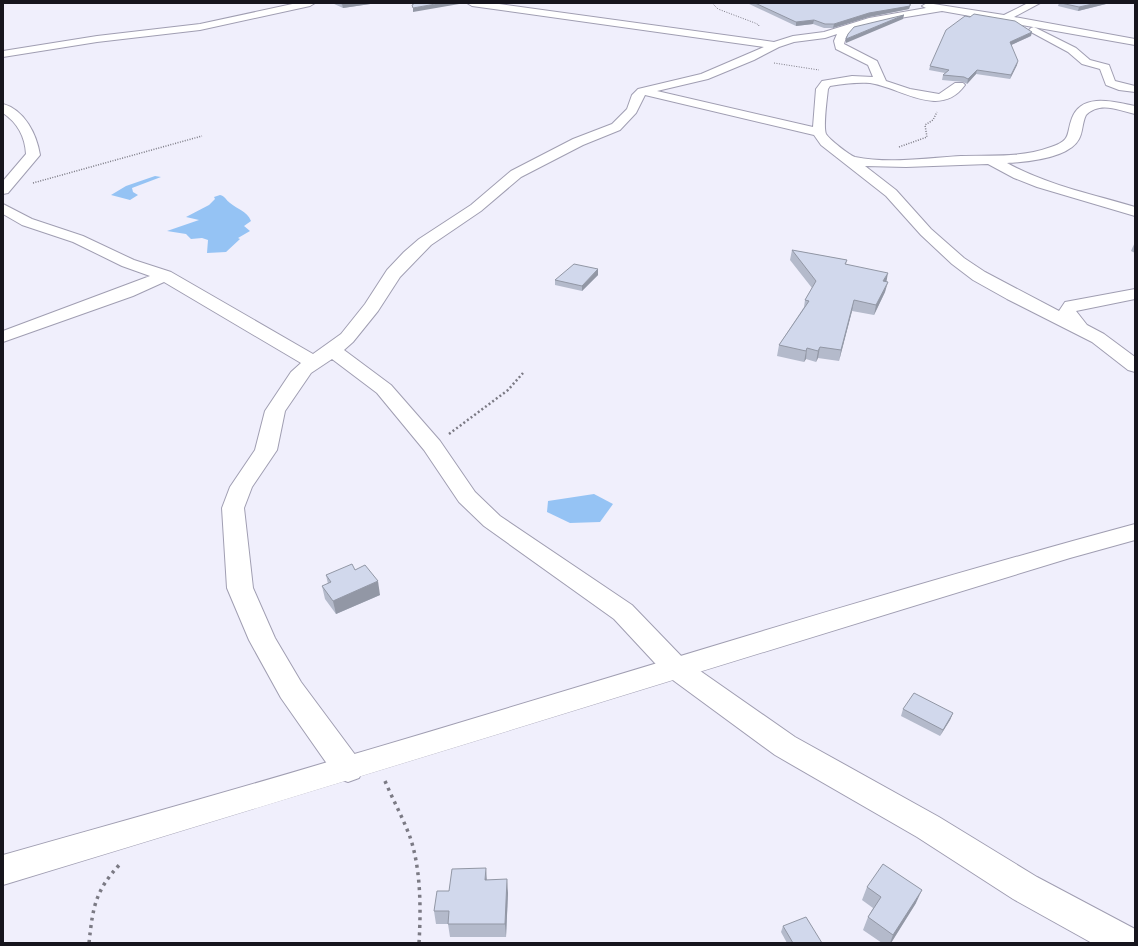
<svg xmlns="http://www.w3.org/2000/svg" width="1138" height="946" viewBox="0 0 1138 946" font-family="'Source Sans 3',sans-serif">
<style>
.water{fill:#95c3f4}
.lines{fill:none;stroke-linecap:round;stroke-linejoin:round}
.street-casing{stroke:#a09eb2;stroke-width:2}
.secondary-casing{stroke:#a09eb2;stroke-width:2}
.path-far3{stroke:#7b7a84;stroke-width:1;stroke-dasharray:1 1.5;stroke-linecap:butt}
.path-far2{stroke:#7b7a84;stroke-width:1.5;stroke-dasharray:1 1.5;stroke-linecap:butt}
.path-far1{stroke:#7b7a84;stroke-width:2.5;stroke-dasharray:2 2.5;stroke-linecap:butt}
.path{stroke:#7b7a84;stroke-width:3.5;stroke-dasharray:3 4.5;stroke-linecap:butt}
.street{fill:#fff;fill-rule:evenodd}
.secondary{fill:#fff;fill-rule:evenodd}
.wall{fill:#b4bacb}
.shaded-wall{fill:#9297a5}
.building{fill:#d1d8ec;stroke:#9297a5}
</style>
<rect width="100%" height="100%" fill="#f0effc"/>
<g class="water">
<polygon points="155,176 161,177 132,188 133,192 138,195 130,200 111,195 126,186"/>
<path d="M220 195C225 196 226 200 230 203 237 209 247 211 251 221L244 226 250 231 238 238 240 239 226 252 207 253 208 240 202 238 191 239 186 234 167 231 199 220 186 217 209 205 215 199 214 197Z"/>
<polygon points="594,494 613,504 600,522 570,523 547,512 548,501"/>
</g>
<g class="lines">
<defs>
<g id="street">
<polygon points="297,3 315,3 310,6 200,30 97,42 3,57 3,51 97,36 200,24"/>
<path d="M467 3H492L774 42 793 36 824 32 869 18 926 8 922 6 927 3 1004 15 1028 3H1040L1014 17 1135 39V45L942 11 888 20 853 29 846 37 844 44 877 61 886 81 910 89 939 94 955 83H963L965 85C940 120 900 87 870 83 856 82 843 84 830 86L828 89C827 98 823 127 826 134 829 139 849 155 855 157 889 164 926 158 961 156 991 155 1022 158 1051 147 1072 140 1066 134 1072 118 1082 92 1115 102 1135 106V114C1118 110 1100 101 1086 115 1082 123 1083 132 1079 139 1069 158 1027 162 1007 163 1047 185 1092 194 1135 207V216L1037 187 1014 178 988 164 906 167 865 166 896 190 931 229 964 258 985 272 1059 311 1065 302 1135 289V299L1076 311 1087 325 1104 334 1135 357V372L1128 370 1092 342 1007 299 973 280 952 264 921 235 886 196 821 145 814 135 645 95 636 113 620 130 583 145 521 177 481 211 431 245 400 277 378 311 353 342 344 350 391 385 440 441 475 492 500 516 632 605 686 661 795 737 939 817 1037 877 1135 929V943H1092L1013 899 917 837 775 755 666 675 614 619 484 526 459 502 424 450 377 393 332 359 311 373 285 411 277 450 252 487 244 508 253 588 275 638 301 682 359 760 363 769 359 778 348 782 337 778 281 698 249 640 227 588 222 508 230 487 255 450 265 411 291 372 301 363 164 282 133 296 3 342V331L150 276 122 266 73 242 22 225 3 214V204L32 219 83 236 134 260 171 272 313 354 341 334 365 304 387 270 404 252 419 239 471 205 511 171 573 139 612 124 627 109 632 95 638 89 701 74 764 47 472 6ZM837 34 834 41 836 49 868 65 873 77 852 76 822 81 816 89 813 127 657 91 708 79 754 60 779 47 794 42 825 38Z"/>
<polygon points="1034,27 1076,48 1090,60 1109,65 1115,81 1135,86 1135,92 1119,90 1106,85 1100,69 1082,64 1068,52 1031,32 1029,30 1031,28"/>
<path d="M3 104C25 110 37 135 40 155L8 193 3 194V181L26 154C25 137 18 123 3 113Z"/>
</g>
<path id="secondary" d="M1135 524V540L1070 558C714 667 359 778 3 885V855C119 822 235 790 351 755 612 678 872 595 1135 524Z"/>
</defs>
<use href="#street" class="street-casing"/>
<use href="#secondary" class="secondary-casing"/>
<g class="path-far3">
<polyline points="712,3 718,9 755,23 759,25 758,27"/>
<polyline points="774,63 819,70"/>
</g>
<g class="path-far2">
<polyline points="899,147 927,137 925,125 933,120 937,112"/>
<polyline points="33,183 202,136"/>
</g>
<polyline class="path-far1" points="449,434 508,390 523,373"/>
<g class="path">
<path d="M385 781C393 800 403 818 410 837 421 869 421 910 419 943"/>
<path d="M89 943C93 906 95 891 121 863"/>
</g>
<use href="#street" class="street"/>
<use href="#secondary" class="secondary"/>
</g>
<g class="wall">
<polygon points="332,3 377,3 343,8"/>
<polygon points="747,3 911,3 909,9 869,17 833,28 824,28 813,24 796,26"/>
<polygon points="1059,3 1110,3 1078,11 1058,6"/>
<polygon points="1031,36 1011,45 1017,65 1010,79 976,74 967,84 963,82 942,80 943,75 945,73 929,70 930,66"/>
<polygon points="1135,242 1135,253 1131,251"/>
<polygon points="792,250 847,260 846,264 886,281 885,292 874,315 852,311 839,361 818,358 816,362 806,359 804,362 777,356 779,345 804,307 805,300 812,288 790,260"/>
<polygon points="598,269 598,275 582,291 555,285 555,280"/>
<polygon points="355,570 380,595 336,614 325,599 322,586 328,584 326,575"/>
<polygon points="903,709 953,713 950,720 940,736 901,716"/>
<polygon points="487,880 508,893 506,937 450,937 448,924 436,924 434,911 449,891"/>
<polygon points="867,887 916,903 891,943 882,943 863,930 868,917 873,908 862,900"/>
<polygon points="783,926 822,943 787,943 781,932"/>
</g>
<g class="shaded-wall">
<polygon points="350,3 377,3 343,8 342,4"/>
<polygon points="441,3 465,3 413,12 413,8"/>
<polygon points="911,3 909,9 869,17 833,28 834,24 869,13"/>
<polygon points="1097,3 1110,3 1078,11 1079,7"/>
<polygon points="904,15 903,19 846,43 846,39"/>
<polygon points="814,20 813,24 796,26 796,22"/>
<polygon points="1032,32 1031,36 1009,46 1010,42"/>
<polygon points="1018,61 1017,65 1010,79 1011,75"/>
<polygon points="977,70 976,74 967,84 968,79"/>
<polygon points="598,269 598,275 582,291 582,286"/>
<polygon points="888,273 886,284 883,281"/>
<polygon points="888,282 885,292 874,315 876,305"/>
<polygon points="854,300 852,311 839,361 841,350"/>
<polygon points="820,347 818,358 816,362 818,351"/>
<polygon points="807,348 806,359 804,362 806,351"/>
<polygon points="378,581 380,595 336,614 333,601"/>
<polygon points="953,713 950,720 940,736 943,730"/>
<polygon points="486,868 487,882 485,880"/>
<polygon points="507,879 508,893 506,937 505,924"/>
<polygon points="922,890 916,903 891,943 890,943 893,935"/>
</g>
<g class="building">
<polygon points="340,3 350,3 342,4"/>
<polygon points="415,3 441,3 413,8 412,5"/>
<polygon points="755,3 910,3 910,6 869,13 834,24 825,24 814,20 796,22"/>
<polygon points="1061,3 1097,3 1079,7"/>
<polygon points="974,14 1015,21 1032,32 1010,42 1018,61 1011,75 977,70 968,79 964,77 943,75 949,70 930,66 946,30 965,16 970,17"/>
<polygon points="904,15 846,39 848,34 854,27"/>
<polygon points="792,250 847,260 845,264 888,273 883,281 888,282 876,305 854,300 841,350 820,347 818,351 807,348 806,351 779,345 809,301 805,300 816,281"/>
<polygon points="574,264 598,269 582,286 555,280"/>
<polygon points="352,564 355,570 365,565 378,581 333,601 322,586 331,582 326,575"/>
<polygon points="914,693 953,713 943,730 903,709"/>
<polygon points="883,864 922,890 893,935 868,917 881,897 867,887"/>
<polygon points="486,868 485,880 507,879 505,924 448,924 449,911 434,911 437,891 449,891 452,869"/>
<polygon points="806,917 822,943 793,943 783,926"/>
</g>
<rect width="1138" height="946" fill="none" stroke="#16151d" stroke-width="8"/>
</svg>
